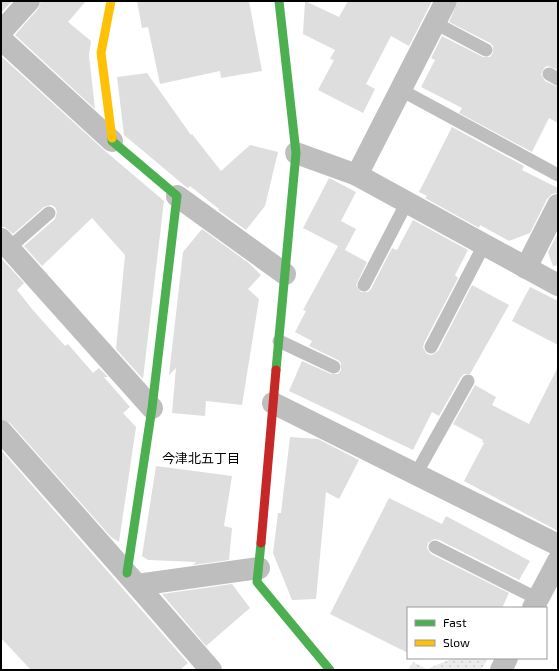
<svg xmlns="http://www.w3.org/2000/svg" width="559" height="671" viewBox="0 0 559 671" font-family="'Exo 2','Noto Sans JP',sans-serif">
<style>
.park{fill:url(#park-dots)}
.building{fill:#dedede}
.lines{fill:none;stroke-linecap:round;stroke-linejoin:round}
.lane{stroke:#bebebe;stroke-width:13}
.street{stroke:#bebebe;stroke-width:22}
.fast{stroke:#4caf50;stroke-width:9}
.slow{stroke:#ffc107;stroke-width:9}
.jam{stroke:#c62828;stroke-width:9}
.labels{text-anchor:middle;stroke-width:3.5;stroke-linejoin:round;paint-order:stroke}
.neighbourhood-label{font-size:13px;fill:#000;stroke:#fff}
</style>
<defs>
<pattern id="park-dots" width="8" height="8" patternUnits="userSpaceOnUse"><rect width="8" height="8" fill="#ebebeb"/><path d="M2 2h.1M6 6h.1" fill="none" stroke="#c8c8c8" stroke-width="1.8" stroke-linecap="round"/></pattern>
</defs>
<rect width="100%" height="100%" fill="#fff"/>
<polygon class="park" points="454,658 488,658 481,670 408,670 413,662 427,669"/>
<g class="building">
<polygon points="1,1 12,1 1,13"/>
<polygon points="41,1 86,1 68,22 91,41 89,55 95,109 15,35 38,9"/>
<polygon points="137,1 249,1 262,71 221,78 220,71 160,84 148,27 142,28"/>
<polygon points="305,1 339,17 348,1 432,1 409,46 391,36 366,84 375,89 363,113 318,90 334,60 330,59 335,50 303,34"/>
<polygon points="458,1 558,1 558,70 548,66 545,67 541,74 545,81 558,87 558,123 549,118 532,152 459,113 462,108 421,87 435,60 431,58 442,36 483,57 490,57 493,53 493,46 490,43 449,22"/>
<polygon points="1,56 104,150 164,201 143,379 116,349 125,255 92,218 42,266 24,246 55,219 57,212 55,207 51,205 44,207 13,234 5,227 1,227"/>
<polygon points="147,73 191,135 192,134 221,171 250,145 278,152 265,206 246,230 218,210 219,209 190,186 188,188 185,186 124,135 117,77"/>
<polygon points="452,127 524,166 522,170 558,188 558,193 552,194 547,199 530,233 509,241 480,225 479,228 425,198 427,196 419,192"/>
<polygon points="329,178 356,192 341,221 356,229 345,250 367,262 356,285 361,292 368,292 371,289 392,248 397,250 413,220 468,250 455,275 458,278 424,343 423,348 427,354 432,355 438,351 472,285 509,305 470,374 464,374 461,377 439,416 432,412 413,450 289,391 302,361 331,374 338,374 341,370 341,363 338,360 309,346 312,341 295,332 306,311 303,310 338,246 303,228"/>
<polygon points="202,229 250,264 261,275 248,289 259,299 242,405 206,401 205,416 172,413 176,368 169,375 183,252"/>
<polygon points="558,233 558,265 553,266 548,252"/>
<polygon points="1,258 24,283 17,290 32,309 65,346 68,344 93,373 99,368 108,377 104,377 130,407 123,413 136,427 119,542 111,537 10,423 1,419"/>
<polygon points="530,287 558,301 558,345 512,321"/>
<polygon points="558,367 558,531 464,481 484,443 482,442 483,440 453,424 475,385 496,397 492,405 529,424"/>
<polygon points="290,437 318,439 359,460 339,499 326,492 316,599 292,600 273,553 278,513 281,513"/>
<polygon points="1,450 188,663 180,670 31,670 1,638"/>
<polygon points="156,466 232,476 224,526 232,528 229,560 193,565 196,562 148,560 142,556"/>
<polygon points="389,498 442,524 446,516 530,561 519,580 439,540 434,539 428,543 427,548 431,554 509,593 502,608 408,608 408,653 330,614"/>
<polygon points="232,584 250,608 206,646 162,594"/>
</g>
<g class="lines">
<g class="lane">
<polyline points="435,23 486,50"/>
<polyline points="549,74 558,79"/>
<polyline points="401,90 558,175"/>
<polyline points="9,248 49,213"/>
<polyline points="364,285 407,202"/>
<polyline points="279,341 334,367"/>
<polyline points="431,347 484,245"/>
<polyline points="416,474 468,381"/>
<polyline points="435,547 538,599"/>
</g>
<g class="street">
<polyline points="446,1 357,175 558,285"/>
<polyline points="1,32 29,1"/>
<polyline points="1,39 112,141"/>
<polyline points="296,153 357,175"/>
<polyline points="177,196 285,274"/>
<polyline points="1,239 152,408"/>
<polyline points="526,268 558,205"/>
<polyline points="273,403 558,545"/>
<polyline points="1,431 137,585 259,568"/>
<polyline points="137,585 211,670"/>
<polyline points="533,608 558,561"/>
<polyline points="501,670 507,658"/>
</g>
<g class="fast">
<polyline points="112,138 112,141 177,196 152,408 127,573"/>
<polyline points="276,370 296,153 279,1"/>
<polyline points="261,543 257,582 330,670"/>
</g>
<polyline class="slow" points="111,1 101,53 112,138"/>
<polyline class="jam" points="261,543 276,370"/>
</g>
<g class="labels">
<g class="neighbourhood-label">
<text x="201" y="463">今津北五丁目</text>
</g>
</g>
<rect width="559" height="671" fill="none" stroke="#000000" stroke-width="4"/>
<rect x="407" y="607" width="140" height="52" fill="#ffffff" stroke="#999999"/>
<rect x="415" y="620" width="20" height="6" fill="#4caf50" stroke="#999999"/>
<text x="443" y="627" font-size="12" fill="#000000">Fast</text>
<rect x="415" y="640" width="20" height="6" fill="#ffc107" stroke="#999999"/>
<text x="443" y="647" font-size="12" fill="#000000">Slow</text>
</svg>
